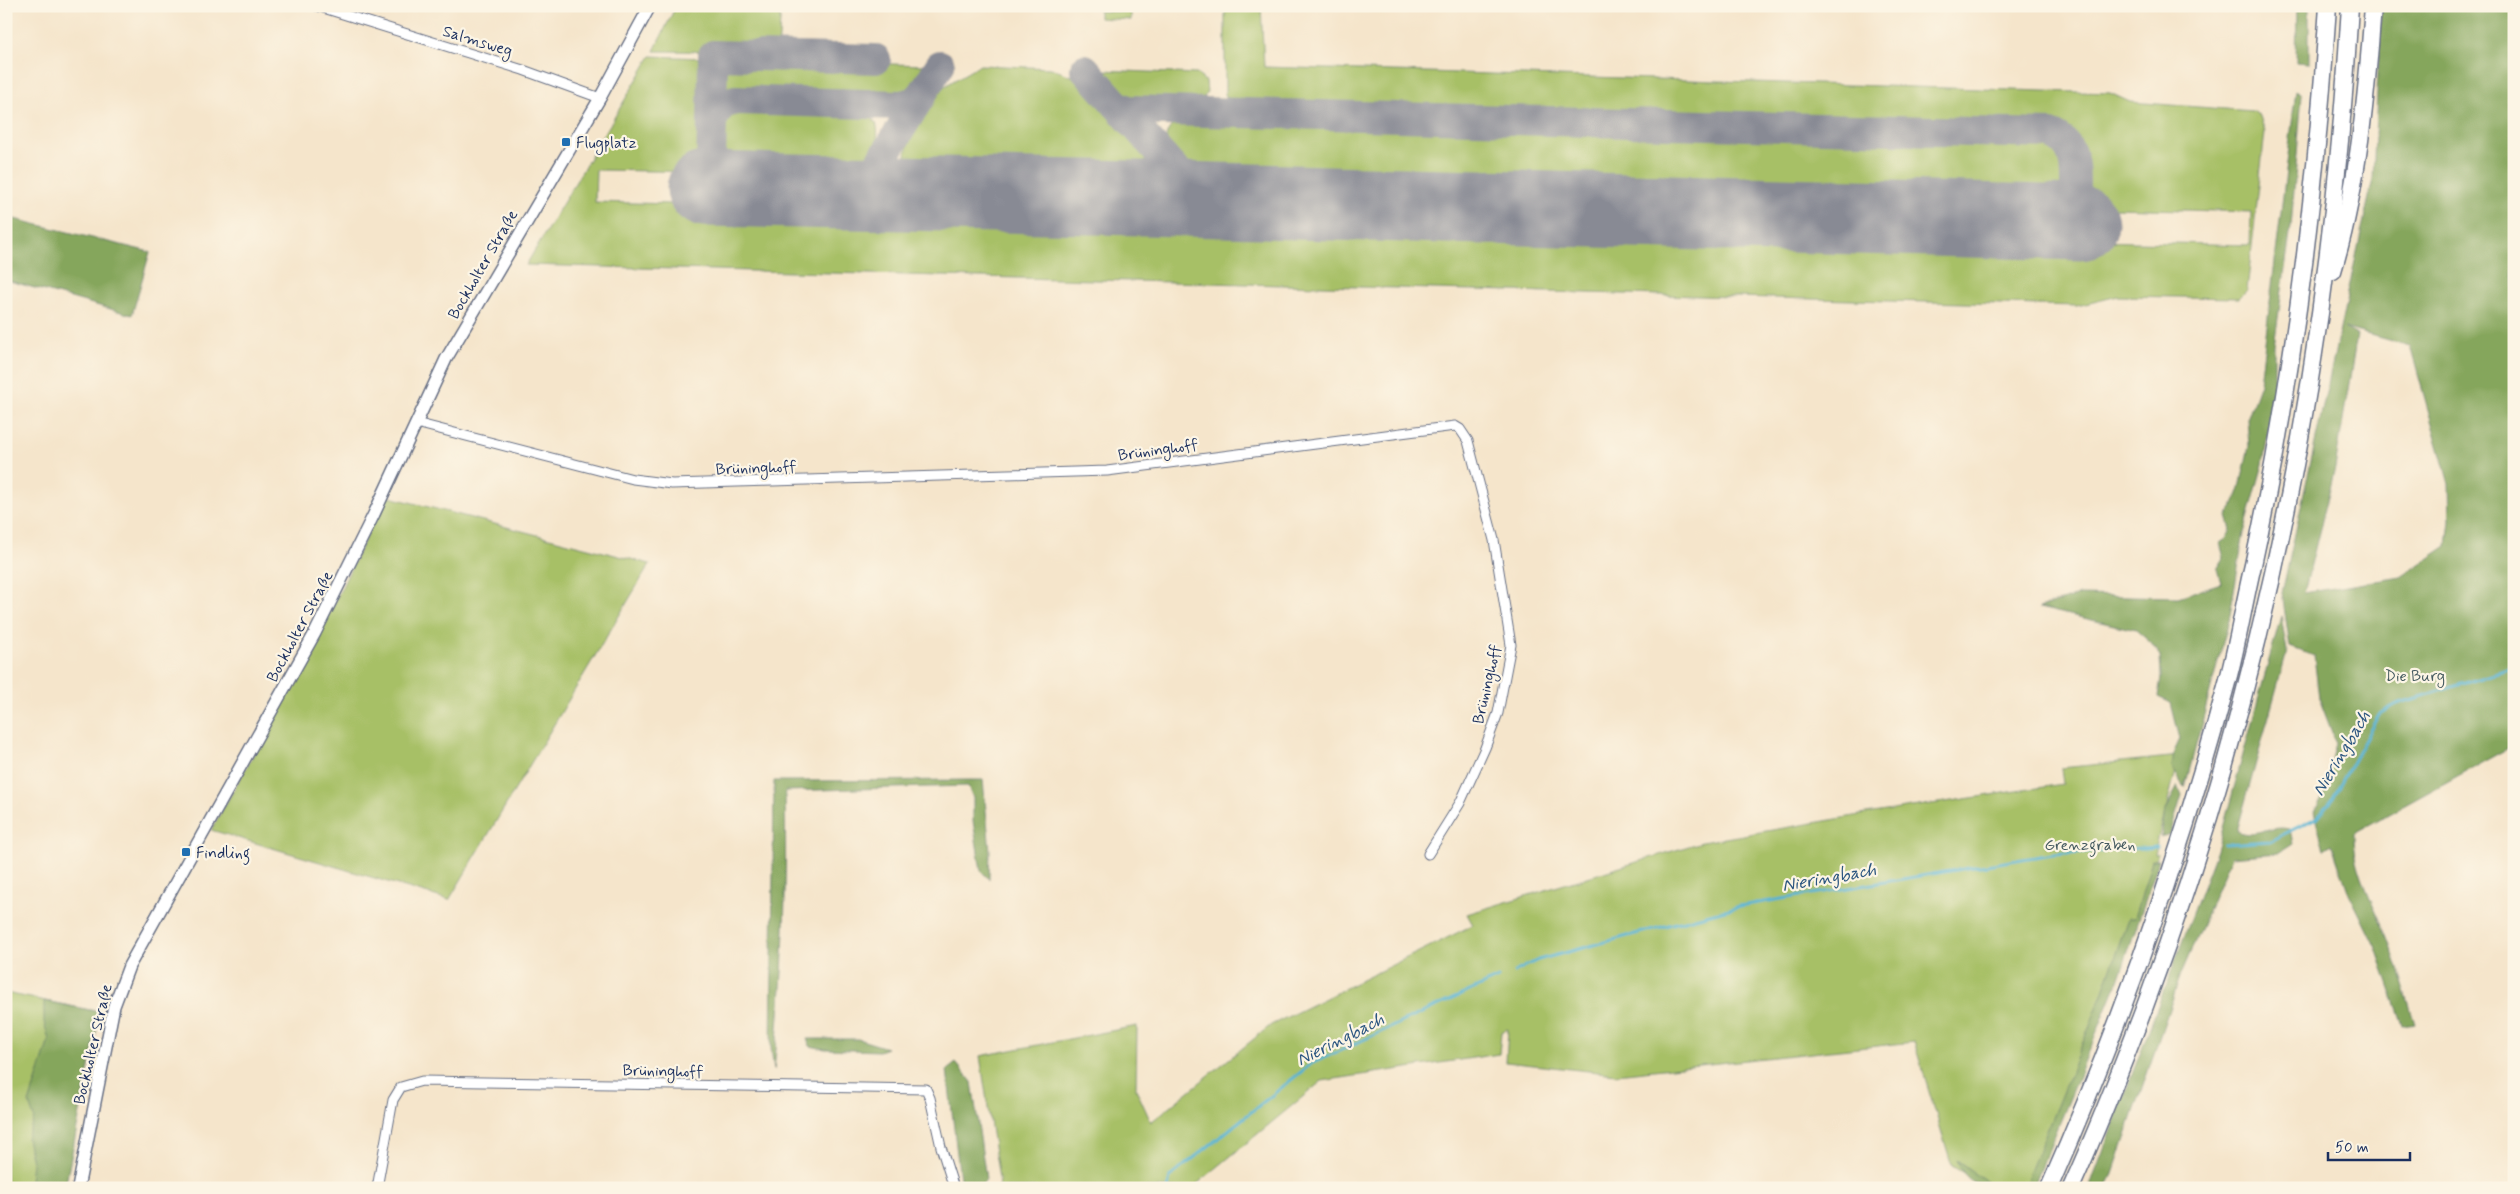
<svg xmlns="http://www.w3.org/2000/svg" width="2520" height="1194" viewBox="0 0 2520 1194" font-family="Mynerve,sans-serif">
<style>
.green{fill:#a7c066;stroke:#617862}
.forest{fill:#85a65b;stroke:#506a5c;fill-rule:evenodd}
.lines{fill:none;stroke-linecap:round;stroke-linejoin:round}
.stream{stroke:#55b2d3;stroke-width:3}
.taxiway{stroke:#888a94;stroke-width:30}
.runway{stroke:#888a94;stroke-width:75}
.minor-casing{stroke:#676f84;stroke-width:11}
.tertiary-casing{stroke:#676f84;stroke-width:14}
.motorway-casing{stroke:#676f84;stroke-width:19}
.minor{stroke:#fff;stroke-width:9}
.tertiary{stroke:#fff;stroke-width:11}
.motorway{stroke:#fff;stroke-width:16}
.poi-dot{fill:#1f6fb2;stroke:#fcf5e5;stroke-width:2}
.labels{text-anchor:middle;stroke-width:4.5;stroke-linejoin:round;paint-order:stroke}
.street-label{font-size:16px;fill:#1b2f5e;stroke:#fcf5e5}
.poi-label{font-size:16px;fill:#1b2f5e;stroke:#fcf5e5;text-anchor:start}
.park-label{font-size:16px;fill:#455a60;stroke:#fcf5e5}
.water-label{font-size:18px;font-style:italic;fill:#2c5681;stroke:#fcf5e5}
</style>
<rect width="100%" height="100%" fill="#fcf5e5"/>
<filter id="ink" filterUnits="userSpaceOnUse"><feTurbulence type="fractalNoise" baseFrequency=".02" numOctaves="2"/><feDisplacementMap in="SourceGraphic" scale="10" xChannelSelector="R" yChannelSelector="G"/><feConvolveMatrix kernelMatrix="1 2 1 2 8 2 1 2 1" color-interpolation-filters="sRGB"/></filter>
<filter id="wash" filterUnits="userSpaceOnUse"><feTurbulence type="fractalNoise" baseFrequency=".0096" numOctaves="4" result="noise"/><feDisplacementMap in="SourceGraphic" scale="20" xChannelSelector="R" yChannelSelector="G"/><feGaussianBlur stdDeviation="1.12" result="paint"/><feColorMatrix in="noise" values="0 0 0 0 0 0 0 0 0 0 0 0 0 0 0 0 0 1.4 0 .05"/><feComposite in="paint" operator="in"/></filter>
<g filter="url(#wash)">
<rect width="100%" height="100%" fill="#f5e5cb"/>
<g class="green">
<polygon points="676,6 781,6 778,52 654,51"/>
<path d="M1225 6H1261L1264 67 2110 93 2130 102 2253 111 2260 116 2265 132 2247 290 2239 298 2118 296 2077 306 526 265 651 56 702 58 706 61 703 172 596 170 595 202 2250 245 2251 212 2081 207C2082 173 2088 137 2047 126L1239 106 1229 101 1225 94Z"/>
<polygon points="1099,11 1131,12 1131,20 1099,18"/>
<path d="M723 59H726L925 65C917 78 910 97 893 99L724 94 718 88 719 65Z"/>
<path d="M980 65 1051 68 1084 81 1094 88 1144 146 1146 165 1141 177 1132 183 926 177C892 163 909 142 923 119 929 108 935 96 944 87 955 79 969 72 980 65Z"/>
<polygon points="1101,70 1197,74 1206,82 1207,92 1201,102 1195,104 1125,103 1097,73"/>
<path d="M743 106 854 110 866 113 876 123C882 140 870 170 851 175L741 173 732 171 718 157C717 133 716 111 743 106Z"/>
<path d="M1186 118 2038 138C2080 144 2081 199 2038 205L1203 185C1193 183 1188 175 1182 168 1166 150 1155 129 1186 118Z"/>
<polygon points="386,496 650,564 449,900 211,830 304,665"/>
<polygon points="2180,756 2154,854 2158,854 2135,918 2026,1188 1988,1188 1952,1166 1914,1042 1616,1074 1506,1062 1508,1029 1501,1032 1499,1054 1322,1081 1192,1188 997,1188 1000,1185 980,1056 1137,1026 1136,1089 1151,1122 1271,1025 1473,925 1467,914 1702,842 1866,814 2063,784 2061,768"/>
<polygon points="6,993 100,1012 64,1188 6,1188"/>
</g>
<g class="forest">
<polygon points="2297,6 2309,6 2309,63 2296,62"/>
<path d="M2381 6H2514V745L2354 833C2353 868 2372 900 2385 932 2397 962 2405 993 2415 1024L2403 1026 2376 948 2348 891 2332 845 2324 850 2314 812 2323 796 2336 743 2319 698 2314 656 2290 647 2282 593 2373 179ZM2344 328 2410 346 2449 484 2450 521 2447 546 2401 577 2304 593 2335 468 2357 335Z"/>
<polygon points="2296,90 2302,94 2291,227 2274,346 2274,397 2263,464 2244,533 2229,620 2185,787 2172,768 2174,752 2180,739 2171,703 2158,697 2161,677 2160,656 2151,643 2136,630 2039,608 2080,595 2178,597 2221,583 2217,569 2224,558 2220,543 2226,539 2231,530 2227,516 2234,505 2240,488 2249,446 2247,419 2260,383"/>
<polygon points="6,217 150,252 132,315 6,280"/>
<path d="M2281 616 2287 651 2237 831C2259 840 2268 824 2290 829L2293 844 2279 853 2231 857 2181 974 2113 1174 2106 1188H2089L2217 850Z"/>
<path d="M983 780 990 851 989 879 981 871 973 821V798L968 786 785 791C787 885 784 977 774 1070L771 1048 774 781Z"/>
<polygon points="2178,786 2182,795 2170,834 2161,837 2165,810"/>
<polygon points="2152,860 2159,860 2118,981 2034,1186 2025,1188 2029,1174 2098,1005 2128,918 2135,918"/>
<polygon points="44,1001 100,1012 65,1188 29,1188 32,1163 27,1138 34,1118 29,1103 49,1040 44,1022"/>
<polygon points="807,1039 858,1039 887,1048 879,1051 825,1049 810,1046"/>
<polygon points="956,1063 972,1082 986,1179 980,1188 965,1188 960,1179 947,1070"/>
<path d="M1957 1160 1989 1184 2002 1188C1981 1188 1964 1182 1957 1160Z"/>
</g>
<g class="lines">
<g class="stream">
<polyline points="2224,844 2270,841 2316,818 2333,798 2379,714 2397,704 2514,668"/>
<polyline points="1514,972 1538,960 1740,906 2053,854 2157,847"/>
<polyline points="1168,1188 1170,1177 1311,1064 1498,978"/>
</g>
<g class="taxiway">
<path d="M1085 69 1116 104 1127 110 2051 134C2073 143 2075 161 2075 182 2075 193 2075 204 2068 212 2063 219 2055 220 2047 222"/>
<path d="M1116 104 1164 158C1176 179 1163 195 1141 198"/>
<polyline points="712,121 713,55 876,59"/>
<path d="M884 156C879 179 892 190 914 193"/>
<polyline points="1164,158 1196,193 1212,200"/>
<polyline points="744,190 721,184 711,168 712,121 721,105 735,100 901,105 913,102 922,95"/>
<polyline points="847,192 860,189 869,181 940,65"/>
</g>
<polyline class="runway" points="704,189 1141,198 2081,223"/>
</g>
</g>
<g filter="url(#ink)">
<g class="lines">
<defs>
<g id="minor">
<polyline points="317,6 523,70 600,98"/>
<polyline points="416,423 633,479 672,484 1107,471 1455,426 1460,429 1468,441 1494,540 1511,645 1498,713 1485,748 1460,803 1428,854"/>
<polyline points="377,1188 393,1100 401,1087 422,1081 926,1089 930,1098 941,1147 954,1188"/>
</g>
<polyline id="tertiary" points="78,1188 114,1006 129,966 315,633 374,514 446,359 600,98 650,6"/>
<g id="motorway">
<path d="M2333 271C2358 188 2367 92 2373 6"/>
<path d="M2049 1188C2122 1023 2181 853 2228 679 2238 642 2244 603 2253 565 2293 381 2316 195 2328 6"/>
<path d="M2071 1188C2098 1128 2122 1067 2145 1006 2265 686 2331 347 2350 6"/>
</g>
</defs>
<use href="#minor" class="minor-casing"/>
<use href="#tertiary" class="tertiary-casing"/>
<use href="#motorway" class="motorway-casing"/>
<use href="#minor" class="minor"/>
<use href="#tertiary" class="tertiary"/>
<use href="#motorway" class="motorway"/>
</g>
</g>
<g class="poi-dot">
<rect x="561" y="137" width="10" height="10" rx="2.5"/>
<rect x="181" y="847" width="10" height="10" rx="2.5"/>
</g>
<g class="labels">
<g class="street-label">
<text transform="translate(478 40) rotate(17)" y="6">Salmsweg</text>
<text transform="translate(482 264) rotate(-60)" y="6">Bockholter Straße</text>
<text transform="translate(1158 449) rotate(-8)" y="6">Brüninghoff</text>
<text transform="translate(756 467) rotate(-2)" y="6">Brüninghoff</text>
<text transform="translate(299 626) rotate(-62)" y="6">Bockholter Straße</text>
<text transform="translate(1486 684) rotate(-77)" y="6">Brüninghoff</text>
<text transform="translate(92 1044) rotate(-77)" y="6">Bockholter Straße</text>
<text transform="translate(663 1070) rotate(1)" y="6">Brüninghoff</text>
</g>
<g class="poi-label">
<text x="576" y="148">Flugplatz</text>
<text x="196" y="858">Findling</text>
</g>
<g class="park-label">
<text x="2415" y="681">Die Burg</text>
<text x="2090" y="850">Grenzgraben</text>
</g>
<g class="water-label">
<text transform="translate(2341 753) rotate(-59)" y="6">Nieringbach</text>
<text transform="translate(1829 877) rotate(-10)" y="6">Nieringbach</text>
<text transform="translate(1340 1039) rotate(-27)" y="6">Nieringbach</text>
</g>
</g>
<rect width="2520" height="1194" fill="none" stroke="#fcf5e5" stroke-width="25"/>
<path d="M2328 1152v8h82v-8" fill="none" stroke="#1b2f5e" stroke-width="2.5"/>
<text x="2335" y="1152" font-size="15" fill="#1b2f5e" stroke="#fcf5e5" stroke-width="4" paint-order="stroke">50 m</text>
</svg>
